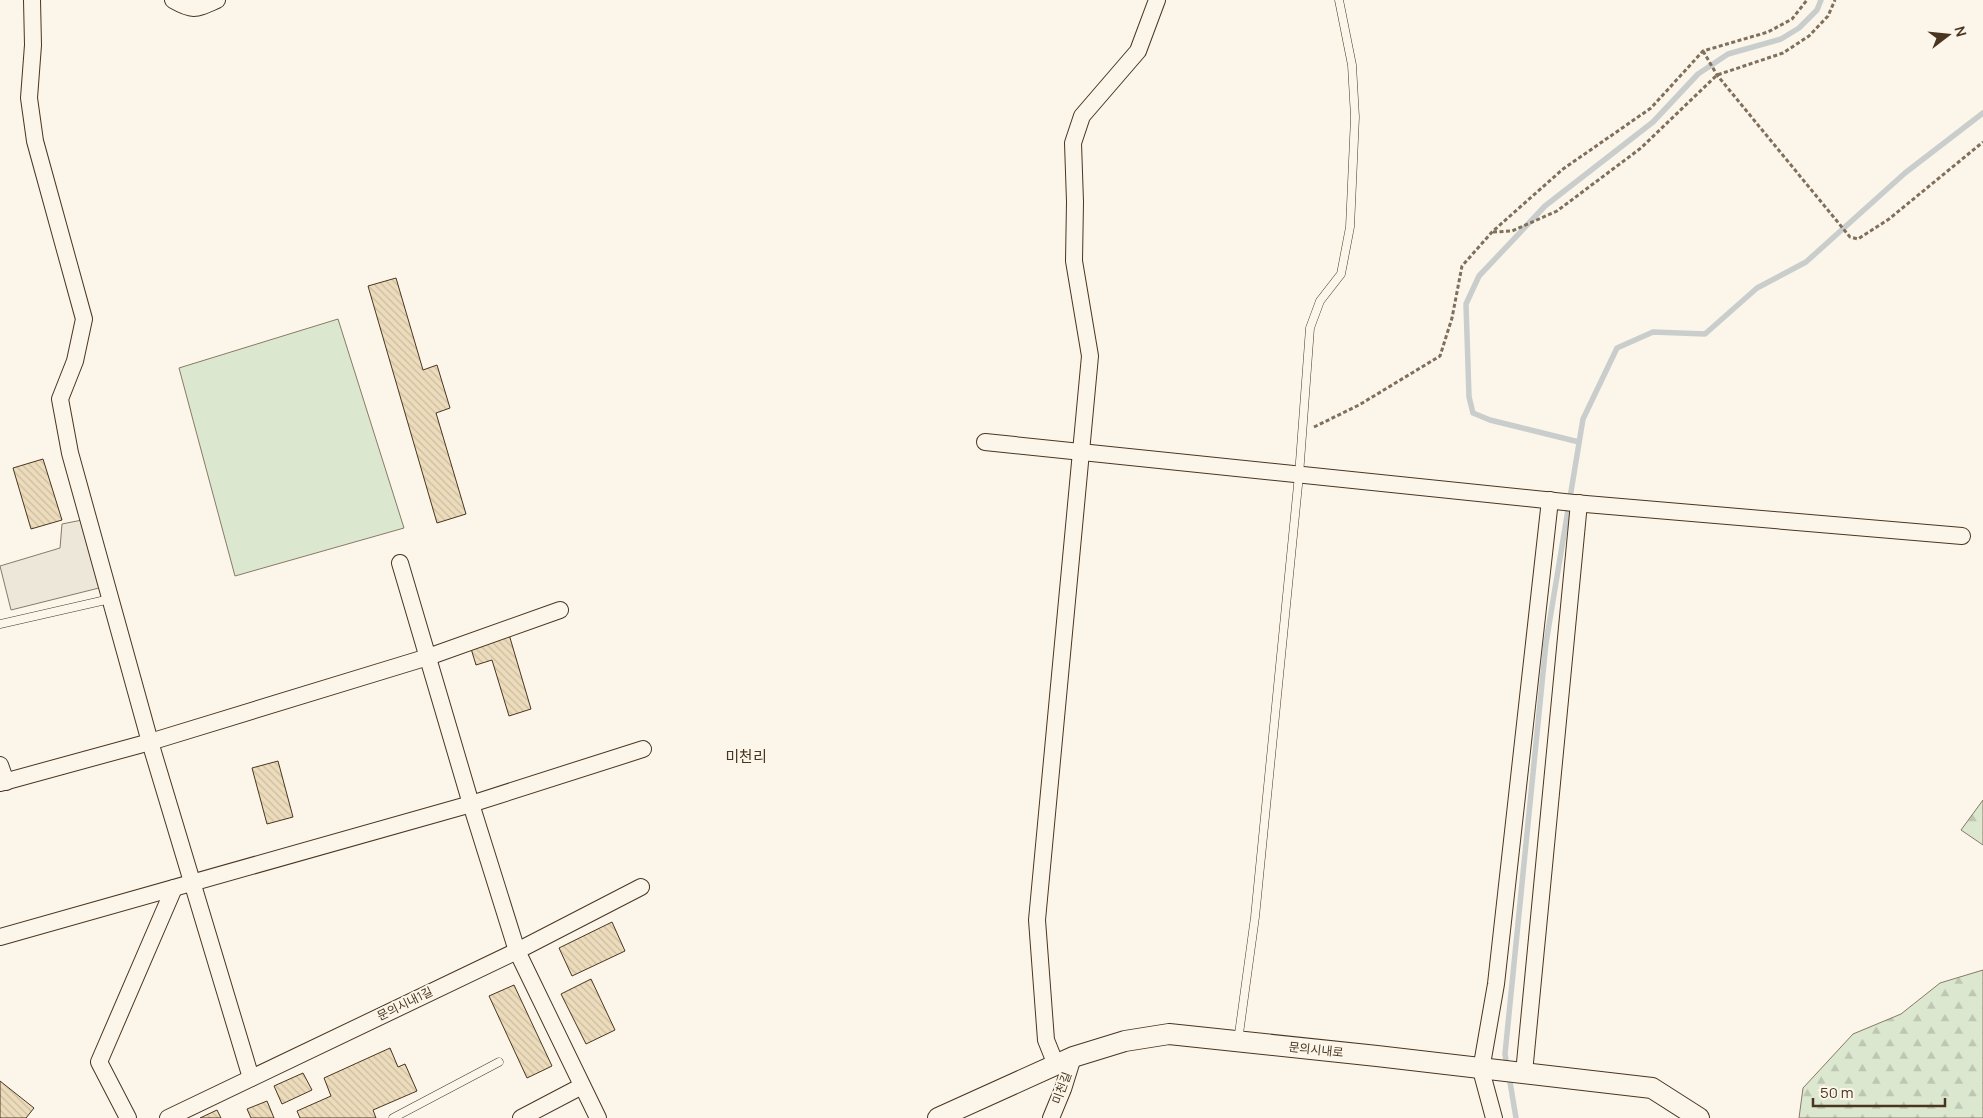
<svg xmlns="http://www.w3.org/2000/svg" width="1983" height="1118" viewBox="0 0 1983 1118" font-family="Manrope,'Noto Sans KR',sans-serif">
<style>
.forest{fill:url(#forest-firs);stroke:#887966}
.pitch{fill:#dce7d0;stroke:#887966}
.parking{fill:#ede7d9;stroke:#887966}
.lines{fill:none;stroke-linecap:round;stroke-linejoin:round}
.stream{stroke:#c9cecd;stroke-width:5.5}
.building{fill:url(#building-back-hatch);stroke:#4a3520}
.service-casing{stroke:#4a3520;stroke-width:9}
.minor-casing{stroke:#4a3520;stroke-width:18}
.tertiary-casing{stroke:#4a3520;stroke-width:22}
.path{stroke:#7f6f5c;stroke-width:3;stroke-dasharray:4 2.5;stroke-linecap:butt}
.service{stroke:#fbf6e9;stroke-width:8}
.minor{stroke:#fbf6e9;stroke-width:16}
.tertiary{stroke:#fbf6e9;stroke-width:20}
.labels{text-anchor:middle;stroke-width:4;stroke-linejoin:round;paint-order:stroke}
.street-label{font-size:12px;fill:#4a3520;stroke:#fbf6e9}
.quarter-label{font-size:15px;fill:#4a3520;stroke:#fbf6e9}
</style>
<defs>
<pattern id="forest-firs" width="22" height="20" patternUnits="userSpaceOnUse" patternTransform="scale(1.25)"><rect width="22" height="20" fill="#dce7d0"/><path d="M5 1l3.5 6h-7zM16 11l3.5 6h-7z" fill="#bec7b2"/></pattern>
<pattern id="building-back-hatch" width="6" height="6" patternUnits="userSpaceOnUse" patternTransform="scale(1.25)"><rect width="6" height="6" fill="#ecdcbc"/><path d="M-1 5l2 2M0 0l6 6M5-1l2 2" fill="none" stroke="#ccbda1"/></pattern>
</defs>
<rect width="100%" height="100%" fill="#fbf6e9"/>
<g class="forest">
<polygon points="1983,800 1983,845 1961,830"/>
<polygon points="1983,970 1983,1118 1799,1118 1803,1088 1853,1034 1901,1014 1940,983"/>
</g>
<polygon class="pitch" points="338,319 404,528 235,576 179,368"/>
<polygon class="parking" points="82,520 99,588 11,610 0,566 60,548 62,524"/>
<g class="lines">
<g class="stream">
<polyline points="1579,442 1490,420 1473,413 1469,397 1466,304 1479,276 1545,206 1653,122 1698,74 1728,54 1781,39 1799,28 1817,10 1821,0"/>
<polyline points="1507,1067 1505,1054 1546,643 1583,419 1617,348 1653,332 1705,334 1757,288 1806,262 1905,173 1983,113"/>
<polyline points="1509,1076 1516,1118"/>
</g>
</g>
<g class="building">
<polygon points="396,278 423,370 437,365 450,408 436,413 466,514 437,523 368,286"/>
<polygon points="43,459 62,520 31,529 13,468"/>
<polygon points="508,631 531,709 509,716 492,660 476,665 469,642"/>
<polygon points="278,761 293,817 267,824 252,768"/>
<polygon points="612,922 625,951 572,976 559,948"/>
<polygon points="591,979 615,1030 586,1044 561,994"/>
<polygon points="514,985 552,1066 527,1078 489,996"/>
<polygon points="390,1048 398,1067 405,1064 417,1091 373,1110 376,1118 300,1118 297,1111 331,1096 324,1078"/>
<polygon points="303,1073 312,1090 282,1104 274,1086"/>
<polygon points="0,1081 34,1108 26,1118 0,1118"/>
<polygon points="267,1101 274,1118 251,1118 247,1109"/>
<polygon points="217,1110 221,1118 200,1118"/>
</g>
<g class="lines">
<defs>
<g id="service">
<polyline points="0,624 110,599"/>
<polyline points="1238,1041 1255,917 1299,475 1310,328 1320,301 1341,274 1350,227 1355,117 1352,65 1339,0"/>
<polyline points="393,1118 499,1062"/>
</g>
<g id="minor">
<polyline points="32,0 33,45 29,98 35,141 84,319 75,361 60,399 70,453 150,742 251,1078"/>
<path d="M173 0C194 12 196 9 217 0"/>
<polyline points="985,442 1574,503 1962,536"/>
<polyline points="400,563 471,804 517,951 598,1118"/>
<polyline points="0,765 6,782"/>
<polyline points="0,783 150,742 428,657 560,610"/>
<polyline points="0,937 471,804 643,749"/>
<polyline points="1056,1065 1046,1040 1037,920 1090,356 1074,261 1075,202 1073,143 1082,116 1138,51 1157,0"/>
<polyline points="1524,1073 1579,503"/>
<polyline points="128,1118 99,1062 174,888"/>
<polyline points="168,1118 517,951 641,887"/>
<polyline points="521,1118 582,1086"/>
<polyline points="1051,1118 1063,1089 1073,1057"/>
<polyline points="1494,1118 1481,1070 1496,984 1550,500"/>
</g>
<polyline id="tertiary" points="938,1118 1073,1057 1125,1041 1169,1034 1377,1056 1652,1088 1699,1118"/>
</defs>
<use href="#service" class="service-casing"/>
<use href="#minor" class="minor-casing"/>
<use href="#tertiary" class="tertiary-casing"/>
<g class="path">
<polyline points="1703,51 1717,75 1850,237 1858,239 1889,219 1983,142"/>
<polyline points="1493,232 1512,231 1557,211 1641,148 1717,75 1783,53 1809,36 1828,16 1835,0"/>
<polyline points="1314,427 1359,405 1440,356 1452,318 1462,266 1492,232 1563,169 1651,108 1703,51 1768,32 1792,19 1807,0"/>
</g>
<use href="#service" class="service"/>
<use href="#minor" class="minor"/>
<use href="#tertiary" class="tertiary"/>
</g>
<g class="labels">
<g class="street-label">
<text transform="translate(405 1004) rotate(-26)" y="4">문의시내1길</text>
<text transform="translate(1316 1050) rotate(6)" y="4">문의시내로</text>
<text transform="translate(1062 1088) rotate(-70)" y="4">미천길</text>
</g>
<g class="quarter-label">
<text x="746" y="762">미천리</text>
</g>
</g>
<g transform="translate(1948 35) rotate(74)" stroke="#fbf6e9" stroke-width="4" paint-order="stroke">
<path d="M0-4L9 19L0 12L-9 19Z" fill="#4a3520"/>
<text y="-8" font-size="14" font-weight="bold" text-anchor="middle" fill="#4a3520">N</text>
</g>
<path d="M1813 1098v8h132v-8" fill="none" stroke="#4a3520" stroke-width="2.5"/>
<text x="1820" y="1098" font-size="15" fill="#4a3520" stroke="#fbf6e9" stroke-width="4" paint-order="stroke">50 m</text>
</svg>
